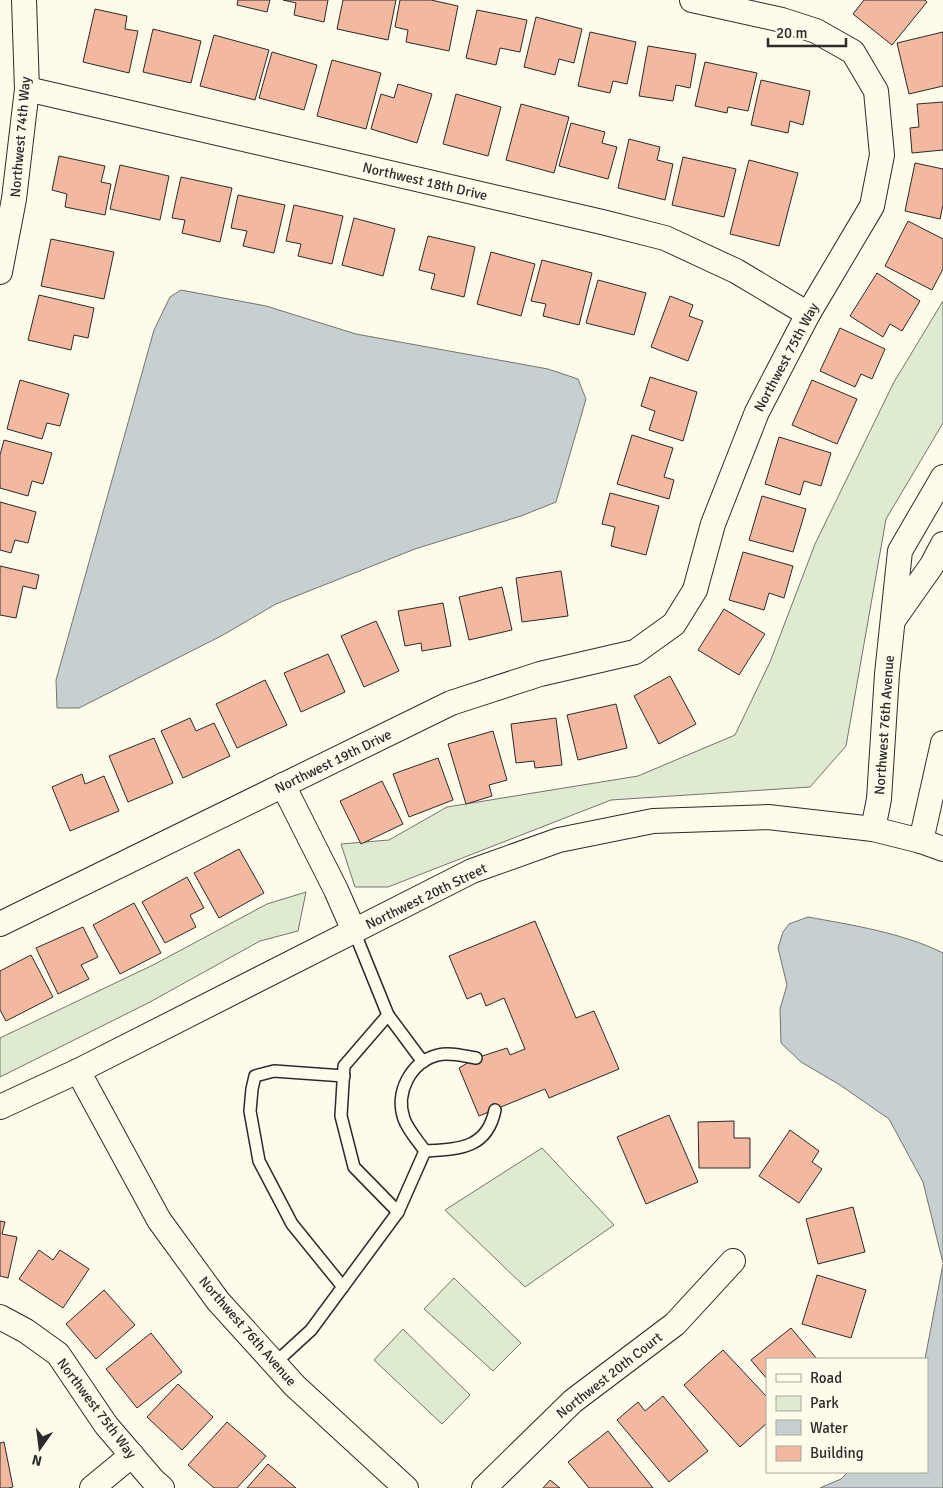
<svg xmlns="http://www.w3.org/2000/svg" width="943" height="1488" viewBox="0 0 943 1488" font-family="Signika,sans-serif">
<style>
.green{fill:#deebd1;stroke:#74746e}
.water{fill:#c7d0d0;stroke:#74746e}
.building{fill:#f2b8a0;stroke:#2b2b2b}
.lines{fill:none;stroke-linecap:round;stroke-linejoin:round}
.lane-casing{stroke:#2b2b2b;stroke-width:14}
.street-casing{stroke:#2b2b2b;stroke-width:26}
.lane{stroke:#fdfbea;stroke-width:11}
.street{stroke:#fdfbea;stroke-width:24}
.labels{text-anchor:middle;stroke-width:4;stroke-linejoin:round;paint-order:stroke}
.street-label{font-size:14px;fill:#2b2b2b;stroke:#fdfbea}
</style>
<rect width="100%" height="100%" fill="#fdfbea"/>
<g class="green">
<polygon points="943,301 943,423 886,519 846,746 810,787 611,800 388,887 355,887 341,844 389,840 447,807 638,776 735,735 770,662 815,544 894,382"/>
<polygon points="306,892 298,931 260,941 150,1002 0,1077 0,1038 153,965 267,904"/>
<polygon points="542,1148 614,1225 525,1287 445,1210"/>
<polygon points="454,1278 521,1343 493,1371 424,1309"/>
<polygon points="403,1329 470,1395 442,1424 374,1360"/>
</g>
<g class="water">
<polygon points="181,290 266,306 356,334 548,369 578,379 586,399 556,502 521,516 415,549 276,604 223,635 79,708 57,708 56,680 154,330 170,297"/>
<path d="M808 917C852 925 903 933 943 953V1263L923 1182 889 1119 840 1085 801 1062 781 1043 780 1009 787 985 778 948 783 932 789 924Z"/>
<polygon points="943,1264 943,1488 820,1488 841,1479 848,1472 927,1472 927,1359 925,1359"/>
</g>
<g class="building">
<polygon points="238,0 270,0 267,12 237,5"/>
<polygon points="283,0 328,0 324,22 294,15 296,3"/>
<polygon points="343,0 396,0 388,40 337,29"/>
<polygon points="400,0 431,0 458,6 449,51 406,42 408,30 395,27"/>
<polygon points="864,0 925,0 927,2 892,45 853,14"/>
<polygon points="95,9 127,16 125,29 138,31 129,73 83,62"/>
<polygon points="477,10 527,20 520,52 500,48 496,65 466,58"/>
<polygon points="536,17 582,29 574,63 559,59 555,75 524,67"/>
<polygon points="153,29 201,41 191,83 143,72"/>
<polygon points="590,32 636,42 627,84 613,81 610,93 578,86"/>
<polygon points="943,32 943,86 909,94 897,43"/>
<polygon points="214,35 269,50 255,100 200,86"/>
<polygon points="648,46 696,54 690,88 676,85 673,101 639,96"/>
<polygon points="272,52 317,65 304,110 259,98"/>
<polygon points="332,60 381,73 366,129 317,116"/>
<polygon points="705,62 757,73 748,111 728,107 727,113 695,106"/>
<polygon points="761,80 810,91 803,125 790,121 788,133 751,125"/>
<polygon points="398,84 432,94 417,143 371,129 381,94 394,98"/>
<polygon points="456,94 501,107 488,156 443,144"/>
<polygon points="943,102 943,150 912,153 910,128 919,127 917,104"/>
<polygon points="521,104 569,117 554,173 506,160"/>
<polygon points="571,123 605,132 602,143 617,147 608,179 559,166"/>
<polygon points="629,139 660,147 657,160 673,164 665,200 618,188"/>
<polygon points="59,156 105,166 101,182 111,184 105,215 65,207 67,194 52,190"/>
<polygon points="683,157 736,169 724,217 672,205"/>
<polygon points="749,160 798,173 779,246 730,234"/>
<polygon points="915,163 943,169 943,205 940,219 905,211"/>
<polygon points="120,165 169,176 160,220 110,209"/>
<polygon points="181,177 232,188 220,242 182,233 185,220 172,218"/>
<polygon points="238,195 285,205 274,253 243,246 247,231 231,228"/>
<polygon points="294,205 343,216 332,264 298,256 301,244 286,241"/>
<polygon points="354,218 395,229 383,276 342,265"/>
<polygon points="908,221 943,239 943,269 932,290 885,266"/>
<polygon points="428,236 475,247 464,297 431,289 435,274 419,270"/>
<polygon points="51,239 114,252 104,299 41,286"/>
<polygon points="491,252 535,264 521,316 477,304"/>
<polygon points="542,260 592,273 579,325 543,316 546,304 531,301"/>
<polygon points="877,273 920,301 902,331 890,324 883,337 850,316"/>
<polygon points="598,280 646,293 634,335 586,323"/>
<polygon points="39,295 94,308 88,338 74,335 71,350 28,340"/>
<polygon points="670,296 693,305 689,316 703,321 688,361 651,347"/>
<polygon points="840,328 885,349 872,379 861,374 855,387 820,371"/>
<polygon points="650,377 697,392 683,441 649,430 655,411 641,406"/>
<polygon points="20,380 69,394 60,426 47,423 42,439 7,429"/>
<polygon points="812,380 857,399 837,444 792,425"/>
<polygon points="632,435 673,448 664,477 674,480 669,499 617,484"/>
<polygon points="779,437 831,453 821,486 804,481 800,495 765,484"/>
<polygon points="4,440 52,453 43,484 32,481 28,496 0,488 0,455"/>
<polygon points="610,493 659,506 646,555 611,546 615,527 602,524"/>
<polygon points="762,496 806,509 793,552 749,540"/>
<polygon points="0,502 36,512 28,543 15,540 11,553 0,550"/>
<polygon points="743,552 793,566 784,598 769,593 764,610 729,600"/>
<polygon points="0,566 39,575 36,589 23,586 16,618 0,615"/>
<polygon points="561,571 568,616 522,622 516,578"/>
<polygon points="502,587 512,630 469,640 459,597"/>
<polygon points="443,603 451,646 422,651 421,643 405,646 398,611"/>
<polygon points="724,609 765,634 739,675 698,650"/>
<polygon points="376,621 399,671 364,687 341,636"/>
<polygon points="328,654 345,692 301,712 284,673"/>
<polygon points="670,676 696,724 659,744 634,696"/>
<polygon points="265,680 287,725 237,748 216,704"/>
<polygon points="616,704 627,748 578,760 567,715"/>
<polygon points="190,718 196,731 214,723 230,756 183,778 161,731"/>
<polygon points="556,718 562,765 535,768 534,761 516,763 511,724"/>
<polygon points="493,731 507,780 489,785 492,796 466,804 448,744"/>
<polygon points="154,738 173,783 128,802 109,756"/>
<polygon points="438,758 453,800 409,817 393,774"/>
<polygon points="82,774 85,784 104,776 119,811 70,831 52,787"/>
<polygon points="382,781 403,824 361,844 340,801"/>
<polygon points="239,849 264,893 219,918 194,873"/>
<polygon points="187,877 204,908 190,915 196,927 165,943 142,902"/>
<polygon points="134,903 161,953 120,974 93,925"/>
<polygon points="535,921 576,1018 594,1011 619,1069 549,1098 545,1089 479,1116 459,1068 476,1058 507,1048 510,1055 525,1049 504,998 486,1006 481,993 467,999 449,956"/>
<polygon points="83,927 98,957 81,965 89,979 58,994 36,948"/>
<polygon points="31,955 53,997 6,1021 0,1010 0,971"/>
<polygon points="669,1115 698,1182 646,1204 617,1137"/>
<polygon points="734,1121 734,1138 750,1138 750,1168 699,1168 698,1122"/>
<polygon points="790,1130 819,1151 812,1162 822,1169 799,1203 759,1176"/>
<polygon points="853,1207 865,1252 818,1264 806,1219"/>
<polygon points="0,1221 5,1222 2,1234 17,1237 8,1278 0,1276"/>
<polygon points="39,1250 53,1260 60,1250 89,1269 63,1308 19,1279"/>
<polygon points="817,1275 866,1290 851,1338 802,1324"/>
<polygon points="104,1290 135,1325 96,1359 66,1324"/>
<polygon points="791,1328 817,1359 767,1359 767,1379 751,1360"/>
<polygon points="151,1333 182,1372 137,1408 106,1369"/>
<polygon points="723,1350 767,1397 767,1423 740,1447 684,1385"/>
<polygon points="178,1384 213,1417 182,1450 147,1417"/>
<polygon points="663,1396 708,1451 669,1482 617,1420 638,1402 645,1411"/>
<polygon points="227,1422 266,1456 237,1488 214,1488 188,1465"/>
<polygon points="608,1431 653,1488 589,1488 568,1462"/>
<polygon points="4,1442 13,1487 8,1488 0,1488 0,1443"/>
<polygon points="268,1464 296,1488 247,1488"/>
<polygon points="550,1480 560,1488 543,1488"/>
</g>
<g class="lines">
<defs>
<g id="lane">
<polyline points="388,1015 423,1062"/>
<path d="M425 1151C418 1141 408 1130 404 1119 395 1093 410 1062 438 1055 450 1052 463 1056 476 1058"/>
<path d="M425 1151C459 1149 487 1149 495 1110"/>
<polyline points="398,1212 425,1151"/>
<polyline points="343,1287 292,1224 259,1161 250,1111 252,1089 255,1076 274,1071 344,1076"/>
<polyline points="275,1363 311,1330 398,1212 354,1167 341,1116 344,1066 388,1015 354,931"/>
</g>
<g id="street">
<polyline points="27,89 602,222 665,238 736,271 808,314"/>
<polyline points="0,272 14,199 27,89 24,0"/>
<polyline points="894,619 932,565 943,544"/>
<polyline points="283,785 336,890 354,931"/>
<polyline points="873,829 879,799 887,674 900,551 943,477"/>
<polyline points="921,841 943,743"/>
<polyline points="0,924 451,703 540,674 635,652 674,624 695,590 713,524 757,412 808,314 872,206 882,155 876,91 853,52 816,31 782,20 692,0"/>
<polyline points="78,1071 159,1220 218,1301 295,1386 406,1488"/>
<polyline points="0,1107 78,1071 472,871 559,840 653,821 768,817 873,829 921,841 943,849"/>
<polyline points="0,1317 26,1331 58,1354 106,1425 153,1480 162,1488"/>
<polyline points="92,1488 132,1455"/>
<polyline points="484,1488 573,1401 675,1324 733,1261"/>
</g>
</defs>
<use href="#lane" class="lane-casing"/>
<use href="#street" class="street-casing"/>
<use href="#lane" class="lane"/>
<use href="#street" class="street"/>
</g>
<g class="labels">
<g class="street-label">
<text transform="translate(20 137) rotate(-85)" y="5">Northwest 74th Way</text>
<text transform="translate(425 181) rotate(13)" y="5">Northwest 18th Drive</text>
<text transform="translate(786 357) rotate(-62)" y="5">Northwest 75th Way</text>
<text transform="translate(884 725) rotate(-86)" y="5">Northwest 76th Avenue</text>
<text transform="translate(333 761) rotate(-26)" y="5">Northwest 19th Drive</text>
<text transform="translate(426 896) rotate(-26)" y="5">Northwest 20th Street</text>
<text transform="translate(248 1331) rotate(49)" y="5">Northwest 76th Avenue</text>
<text transform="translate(609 1375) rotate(-38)" y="5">Northwest 20th Court</text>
<text transform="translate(97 1408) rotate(53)" y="5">Northwest 75th Way</text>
</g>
</g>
<rect x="766" y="1358" width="162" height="115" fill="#fdfbea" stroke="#a9a89e"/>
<rect x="776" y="1374" width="25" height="8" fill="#fdfbea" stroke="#a9a89e"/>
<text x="810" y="1383" font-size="15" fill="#2b2b2b">Road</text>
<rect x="776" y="1396" width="25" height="15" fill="#deebd1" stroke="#a9a89e"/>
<text x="810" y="1408" font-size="15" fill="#2b2b2b">Park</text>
<rect x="776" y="1420" width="25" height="15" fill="#c7d0d0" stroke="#a9a89e"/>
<text x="810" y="1433" font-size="15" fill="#2b2b2b">Water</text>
<rect x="776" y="1446" width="25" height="15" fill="#f2b8a0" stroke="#a9a89e"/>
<text x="810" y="1458" font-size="15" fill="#2b2b2b">Building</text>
<g transform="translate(40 1448) rotate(194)" stroke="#fdfbea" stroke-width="4" paint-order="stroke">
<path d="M0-4L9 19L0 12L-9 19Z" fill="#2b2b2b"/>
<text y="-8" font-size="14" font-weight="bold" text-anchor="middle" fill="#2b2b2b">N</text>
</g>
<path d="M768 38v8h78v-8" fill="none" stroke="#2b2b2b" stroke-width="2.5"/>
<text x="776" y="38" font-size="15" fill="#2b2b2b" stroke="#fdfbea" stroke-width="4" paint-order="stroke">20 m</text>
</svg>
